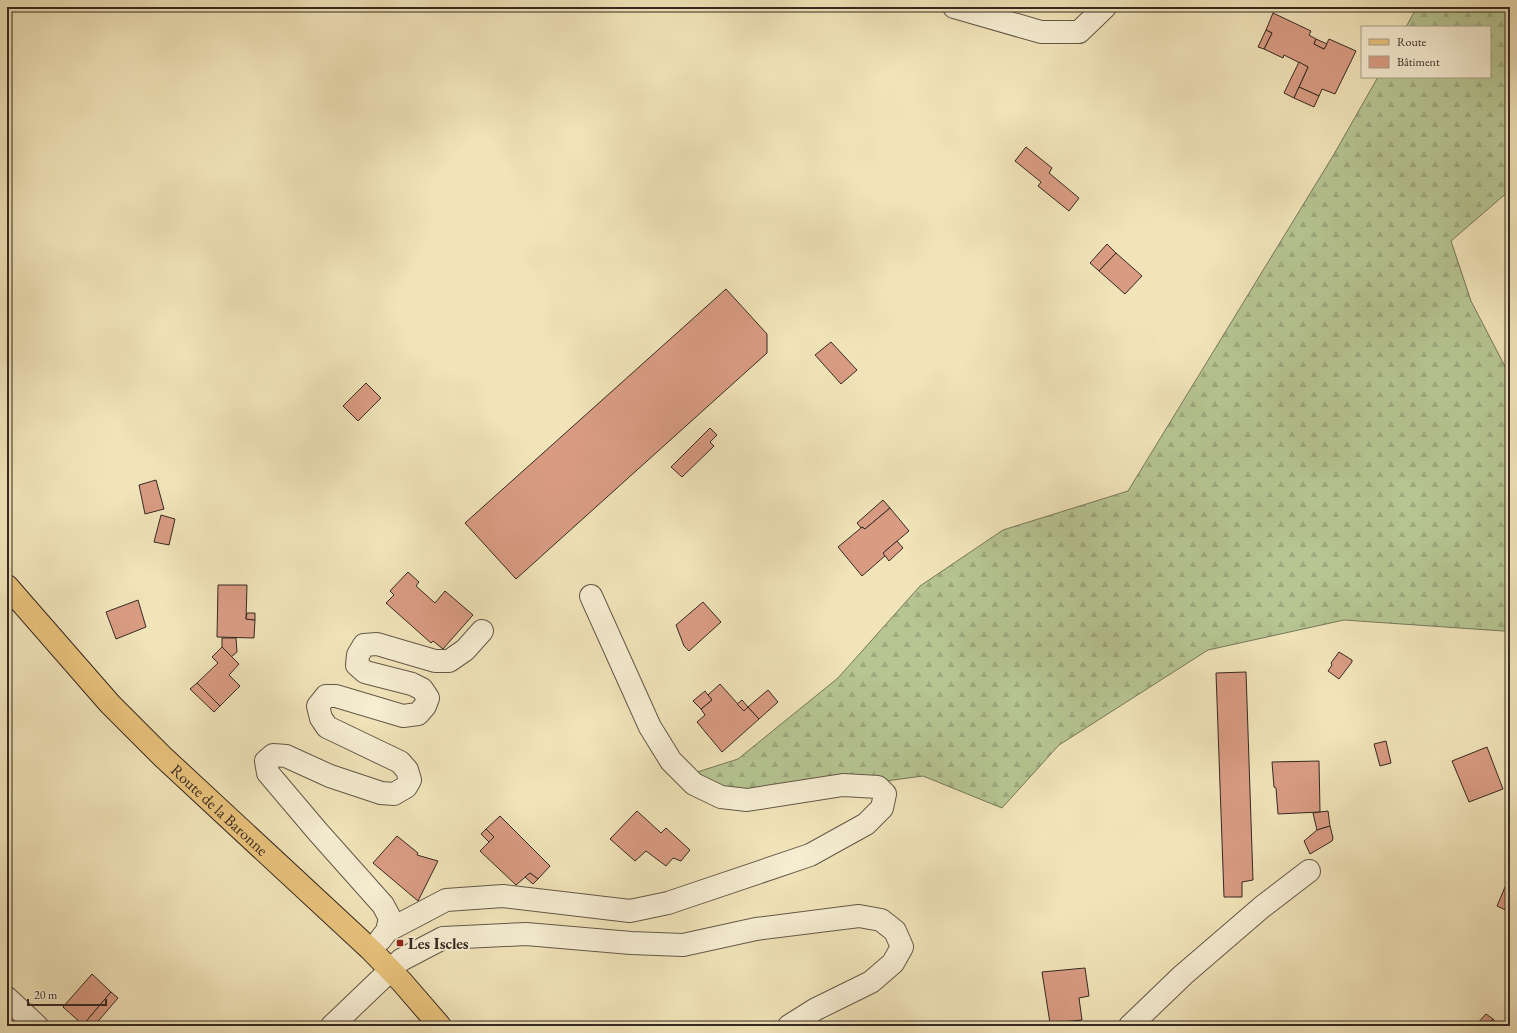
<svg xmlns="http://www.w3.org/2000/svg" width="1517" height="1033" viewBox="0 0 1517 1033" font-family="'EB Garamond',serif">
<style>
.forest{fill:url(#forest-firs);stroke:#76775a}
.building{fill:#d99c83;stroke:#352922}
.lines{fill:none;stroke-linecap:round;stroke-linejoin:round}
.minor-casing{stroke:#645848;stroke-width:24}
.major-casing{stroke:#352922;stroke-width:24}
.minor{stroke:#f6edd2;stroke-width:22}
.major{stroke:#e8c27c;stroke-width:22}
.poi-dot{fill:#8f2418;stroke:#f6edd2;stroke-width:1.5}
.labels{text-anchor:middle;stroke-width:4;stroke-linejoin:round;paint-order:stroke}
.street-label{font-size:16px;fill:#352922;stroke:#f6edd2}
.poi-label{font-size:16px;font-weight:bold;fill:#352922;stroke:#f6edd2;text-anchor:start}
</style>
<defs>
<pattern id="forest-firs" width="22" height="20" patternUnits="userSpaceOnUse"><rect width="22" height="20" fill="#b6c592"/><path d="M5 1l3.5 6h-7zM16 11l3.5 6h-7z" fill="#9da97e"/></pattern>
</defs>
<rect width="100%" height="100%" fill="#f1e4b9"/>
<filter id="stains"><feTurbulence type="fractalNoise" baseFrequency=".005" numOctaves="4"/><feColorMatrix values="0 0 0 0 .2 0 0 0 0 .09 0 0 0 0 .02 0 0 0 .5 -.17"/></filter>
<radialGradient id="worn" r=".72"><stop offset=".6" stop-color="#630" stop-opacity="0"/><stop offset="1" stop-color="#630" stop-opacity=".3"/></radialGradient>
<polygon class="forest" points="1417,7 1510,7 1510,190 1451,241 1471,301 1510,376 1510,630 1503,631 1344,620 1208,650 1059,745 1002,808 923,776 811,791 739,798 691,774 738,759 838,678 920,586 1003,530 1128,491 1333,156 1378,77 1490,77 1490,27 1406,27"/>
<g class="building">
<polygon points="1273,13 1311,31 1309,35 1316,39 1314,44 1324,49 1329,39 1356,51 1335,94 1322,89 1319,96 1299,87 1308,67 1284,55 1283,58 1264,49 1272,33 1266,30"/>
<polygon points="1266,30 1272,33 1264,49 1258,47"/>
<polygon points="1316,39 1327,44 1324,49 1314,44"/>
<polygon points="1299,62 1308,67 1294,98 1284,93"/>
<polygon points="1299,87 1319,96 1314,107 1294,98"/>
<polygon points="1026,147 1052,168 1049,173 1079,198 1069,211 1038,186 1041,182 1015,161"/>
<polygon points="1107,244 1116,253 1099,271 1090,263"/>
<polygon points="1116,253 1142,276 1125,294 1099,271"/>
<polygon points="726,289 767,334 767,353 516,579 465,523"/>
<polygon points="831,342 857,370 841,384 815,355"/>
<polygon points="366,383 381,398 358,421 343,406"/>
<polygon points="710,428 717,435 710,442 714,446 682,477 671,467"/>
<polygon points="156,480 164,509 145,514 139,485"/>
<polygon points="883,500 890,508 865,529 862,527 861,528 857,523"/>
<polygon points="890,508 909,531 883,553 886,555 862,576 838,547 861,528 862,527 865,529"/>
<polygon points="161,515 175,519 169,545 154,542"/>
<polygon points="897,541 903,548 889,561 883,553"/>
<polygon points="408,572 419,582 416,586 435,603 445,591 473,615 443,649 433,641 431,643 386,603 394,595 390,591"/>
<polygon points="218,585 247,585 246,619 255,620 254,638 217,637"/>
<polygon points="138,600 146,627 116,639 106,612"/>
<polygon points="703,602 721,622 689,651 684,646 676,625"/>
<polygon points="247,613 255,613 255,620 246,619"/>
<polygon points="222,638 236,638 237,652 231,657 222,647"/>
<polygon points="222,647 239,664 229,675 240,686 220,706 197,683 218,663 212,657"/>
<polygon points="1339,652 1352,660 1352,662 1339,679 1328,671 1332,665 1331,663"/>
<polygon points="1246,672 1253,880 1242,882 1242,897 1224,897 1216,673"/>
<polygon points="197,683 220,706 214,712 190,689"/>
<polygon points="720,684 744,711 748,707 759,719 722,752 697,722 705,715 701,709 712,700 708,695"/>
<polygon points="768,690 778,702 759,719 748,707"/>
<polygon points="705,691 712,700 701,709 693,701"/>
<polygon points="742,700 748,707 744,711 737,704"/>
<polygon points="1386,741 1391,763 1380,766 1374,744"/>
<polygon points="1487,747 1503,789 1469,802 1452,761"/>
<polygon points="1319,761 1320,812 1278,814 1276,788 1274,787 1272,762"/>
<polygon points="637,811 661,833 666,828 690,850 681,861 673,858 666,866 646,851 635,861 610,839"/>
<polygon points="1328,811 1330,826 1317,830 1313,813"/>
<polygon points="500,816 550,866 538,879 530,873 516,885 480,851 494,837 486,829"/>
<polygon points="1330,826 1333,838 1332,841 1310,854 1304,841 1317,830"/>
<polygon points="486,829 494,837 489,842 481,834"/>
<polygon points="397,836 418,853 417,855 438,861 418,901 373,863"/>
<polygon points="530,873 538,879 533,884 525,877"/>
<polygon points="1508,880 1510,880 1510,912 1497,906"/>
<polygon points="1085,968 1089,996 1079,998 1082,1020 1050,1023 1042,972"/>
<polygon points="92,974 111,992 83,1025 63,1007"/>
<polygon points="111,992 118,998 94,1026 85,1026 83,1025"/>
<polygon points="1486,1014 1493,1019 1487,1026 1475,1026"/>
<polygon points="1493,1019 1500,1026 1487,1026"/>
</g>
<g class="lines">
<defs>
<g id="minor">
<polyline points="954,7 1041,32 1079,32 1105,7"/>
<polyline points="387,931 446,900 503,896 630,911 668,903 810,855 866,824 882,808 885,794 878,787 843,785 747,800 721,797 694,784 671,761 650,727 591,596"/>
<polyline points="380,940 387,931 390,918 383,905 318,832 268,773 266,761 273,755 286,756 330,776 381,793 394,794 406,787 410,780 407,770 400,762 327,727 321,718 318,706 326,696 336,696 403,716 418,714 425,706 428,698 422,689 412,684 365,672 357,665 358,655 364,645 377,644 435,661 449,661 465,650 482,631"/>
<polyline points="7,998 37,1026"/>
<polyline points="332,1026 401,960 443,938 526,934 631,943 683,945 756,929 859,916 881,920 895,931 902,947 893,963 871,982 816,1009 789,1026"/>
<polyline points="1130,1026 1183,975 1262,907 1309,871"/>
</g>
<g id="major">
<path id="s1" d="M7 586 110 704 163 757 371 950 402 982 440 1026"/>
</g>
</defs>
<use href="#minor" class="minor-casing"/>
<use href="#major" class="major-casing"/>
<use href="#minor" class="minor"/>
<use href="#major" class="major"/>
</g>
<rect class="poi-dot" x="396" y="939" width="8" height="8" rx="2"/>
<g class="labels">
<g class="street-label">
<text dy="6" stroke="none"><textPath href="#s1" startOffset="309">Route de la Baronne</textPath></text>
</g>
<g class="poi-label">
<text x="408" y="949">Les Iscles</text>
</g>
</g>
<rect width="1517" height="1033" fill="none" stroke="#f1e4b9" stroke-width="24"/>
<rect x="8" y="8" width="1501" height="1017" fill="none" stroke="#352922" stroke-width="2"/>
<rect x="12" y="12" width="1493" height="1009" fill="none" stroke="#352922"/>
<rect x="1361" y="26" width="130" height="52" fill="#f6edd2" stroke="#a99f8c"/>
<rect x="1369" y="39" width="20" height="6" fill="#e8c27c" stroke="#a99f8c"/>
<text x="1397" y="46" font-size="12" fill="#352922">Route</text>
<rect x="1369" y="56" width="20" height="12" fill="#d99c83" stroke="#a99f8c"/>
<text x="1397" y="66" font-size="12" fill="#352922">Bâtiment</text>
<path d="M28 999v6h78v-6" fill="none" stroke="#352922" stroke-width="2"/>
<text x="34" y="999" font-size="12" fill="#352922" stroke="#f6edd2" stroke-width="3" paint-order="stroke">20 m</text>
<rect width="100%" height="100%" filter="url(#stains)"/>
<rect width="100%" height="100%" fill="url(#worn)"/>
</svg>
